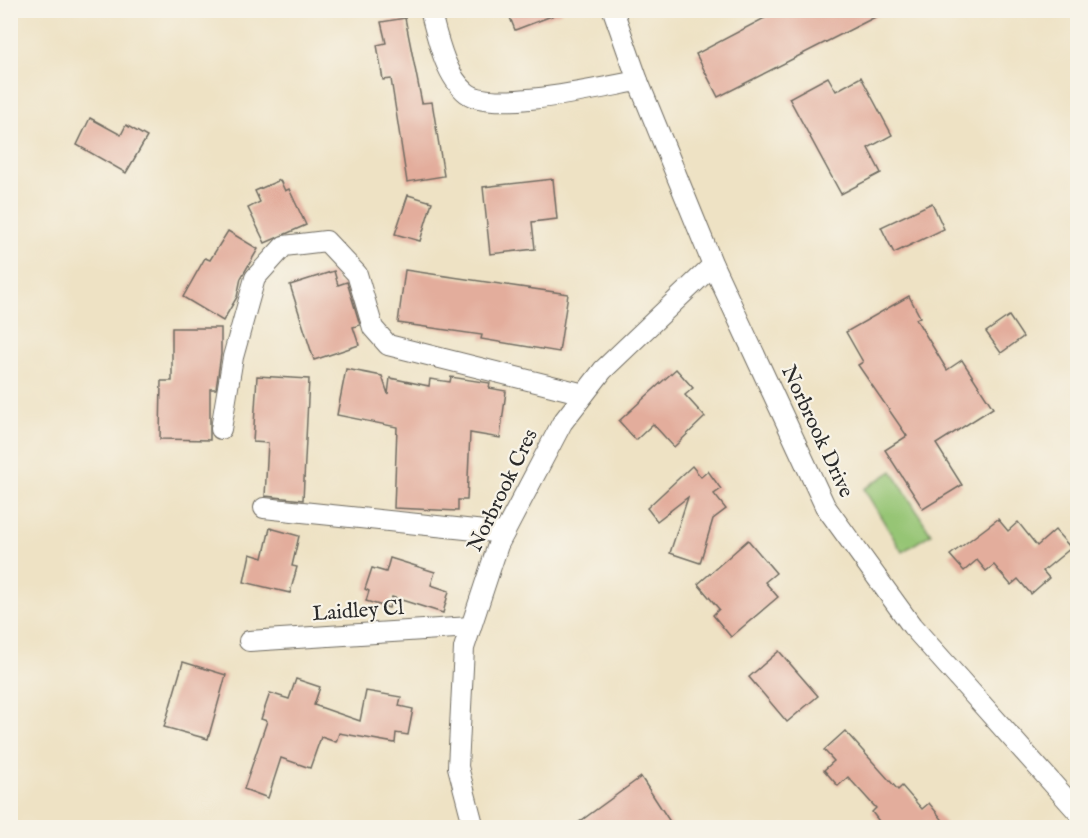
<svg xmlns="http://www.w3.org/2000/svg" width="1088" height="838" viewBox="0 0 1088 838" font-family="'IM FELL English',serif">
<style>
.green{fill:#96c575;stroke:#607850;stroke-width:1.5}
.building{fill:#e3ad9c}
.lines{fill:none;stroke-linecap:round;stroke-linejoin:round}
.minor-casing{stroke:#6f6b61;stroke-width:22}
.minor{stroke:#fff;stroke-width:20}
.labels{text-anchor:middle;stroke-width:4.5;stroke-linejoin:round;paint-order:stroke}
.street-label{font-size:21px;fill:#2b2b2b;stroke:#f7f3e8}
</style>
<rect width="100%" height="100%" fill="#f7f3e8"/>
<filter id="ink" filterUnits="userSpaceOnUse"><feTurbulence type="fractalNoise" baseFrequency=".0167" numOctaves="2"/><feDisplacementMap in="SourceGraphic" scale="12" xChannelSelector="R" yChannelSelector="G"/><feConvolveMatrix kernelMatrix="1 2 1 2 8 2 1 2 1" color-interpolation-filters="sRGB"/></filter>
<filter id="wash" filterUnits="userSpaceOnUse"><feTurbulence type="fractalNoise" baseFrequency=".008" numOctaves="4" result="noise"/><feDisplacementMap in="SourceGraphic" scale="24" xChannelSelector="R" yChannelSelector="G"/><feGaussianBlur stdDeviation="1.35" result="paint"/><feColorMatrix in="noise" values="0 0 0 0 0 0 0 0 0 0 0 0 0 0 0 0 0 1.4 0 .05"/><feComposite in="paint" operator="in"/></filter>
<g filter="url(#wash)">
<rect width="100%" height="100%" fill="#eee2c4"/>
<polygon class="green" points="892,471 931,534 902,552 864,489"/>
<g id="blocks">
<g class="building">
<polygon points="507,10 561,10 562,12 515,30"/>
<polygon points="780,10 889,10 718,97 696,54"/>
<polygon points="405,18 422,103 432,102 444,176 407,182 391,79 383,80 377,45 386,43 381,22"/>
<polygon points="828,77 836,91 861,77 892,135 868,148 881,173 841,194 789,98"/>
<polygon points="90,118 121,135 126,125 147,137 126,173 77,145"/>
<polygon points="553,179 557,219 532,222 535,249 490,254 483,187"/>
<polygon points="280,180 285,191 289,189 306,225 265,243 248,208 260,202 255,191"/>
<polygon points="408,195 432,202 420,241 395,234"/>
<polygon points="932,203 944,229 894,253 881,227"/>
<polygon points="228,231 258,249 241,278 237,297 223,321 183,297 205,258 210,260"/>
<polygon points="405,270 568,294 559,352 481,339 482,335 398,323"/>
<polygon points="334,271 338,285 347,282 360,325 353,327 359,345 314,360 290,285"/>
<polygon points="909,296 920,317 916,319 947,370 962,360 993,408 936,444 962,485 923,509 885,450 907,436 858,365 863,362 846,332"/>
<polygon points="1009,316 1023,337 1001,353 986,332"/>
<polygon points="172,328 221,328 221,354 216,389 210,389 210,440 160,439 161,381 172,381"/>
<polygon points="346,369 382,376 388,394 390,378 429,386 430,379 450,382 451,377 490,383 489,388 506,391 500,438 470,433 467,500 458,500 458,511 394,508 397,427 337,415"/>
<polygon points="676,369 693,388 685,395 705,417 674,447 653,424 636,440 619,421"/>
<polygon points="257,376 309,379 303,500 265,496 268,443 253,442"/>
<polygon points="692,466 701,477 708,471 721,489 714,494 726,509 713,519 700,563 670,553 688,497 657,521 647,508"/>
<polygon points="998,519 1008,531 1018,522 1037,546 1055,530 1071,548 1043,571 1049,578 1031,594 1018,579 1011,585 994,565 986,571 977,560 964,571 950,555"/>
<polygon points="270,528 299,536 292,566 297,567 290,593 244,582 250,554 263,558"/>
<polygon points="748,540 776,573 765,582 778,597 731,637 713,615 719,609 698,584"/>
<polygon points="390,558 435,572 431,585 449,591 443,613 392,597 389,608 366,601 369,591 365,589 372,568 386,572"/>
<polygon points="779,651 818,696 787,722 749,677"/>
<polygon points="183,662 226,675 208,739 164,727"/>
<polygon points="296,679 320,687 314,705 360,721 366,691 401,697 399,706 413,709 408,735 396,733 395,743 339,733 336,742 321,737 310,768 281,758 268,798 244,789 267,721 261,719 270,693 289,699"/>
<polygon points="845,731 898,790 902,786 922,809 929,803 949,828 884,828 872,812 876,808 848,777 838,786 824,770 834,761 824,750"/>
<polygon points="641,777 674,828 571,828"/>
</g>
</g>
</g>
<g filter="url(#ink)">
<use href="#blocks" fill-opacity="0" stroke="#6f6b61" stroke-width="1.5"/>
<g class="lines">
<defs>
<g id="minor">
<path d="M430 10C437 36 445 76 467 93 493 113 604 87 638 81"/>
<polyline points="613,10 638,81 713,265 825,506 912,626 1078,812"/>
<polyline points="221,429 233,357 255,278 284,246 326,241 357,274 373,328 388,345 584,394"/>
<polyline points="264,508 504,533"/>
<polyline points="249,641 471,627"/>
<polyline points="474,828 458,767 464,648 498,545 562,423 603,370 713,265"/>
</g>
</defs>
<use href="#minor" class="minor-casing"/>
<use href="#minor" class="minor"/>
</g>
</g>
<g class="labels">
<g class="street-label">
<text transform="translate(818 431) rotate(65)" y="7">Norbrook Drive</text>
<text transform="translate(502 490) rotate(-64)" y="7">Norbrook Cres</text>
<text transform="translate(358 610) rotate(-4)" y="7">Laidley Cl</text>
</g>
</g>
<rect width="1088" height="838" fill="none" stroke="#f7f3e8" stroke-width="36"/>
</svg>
